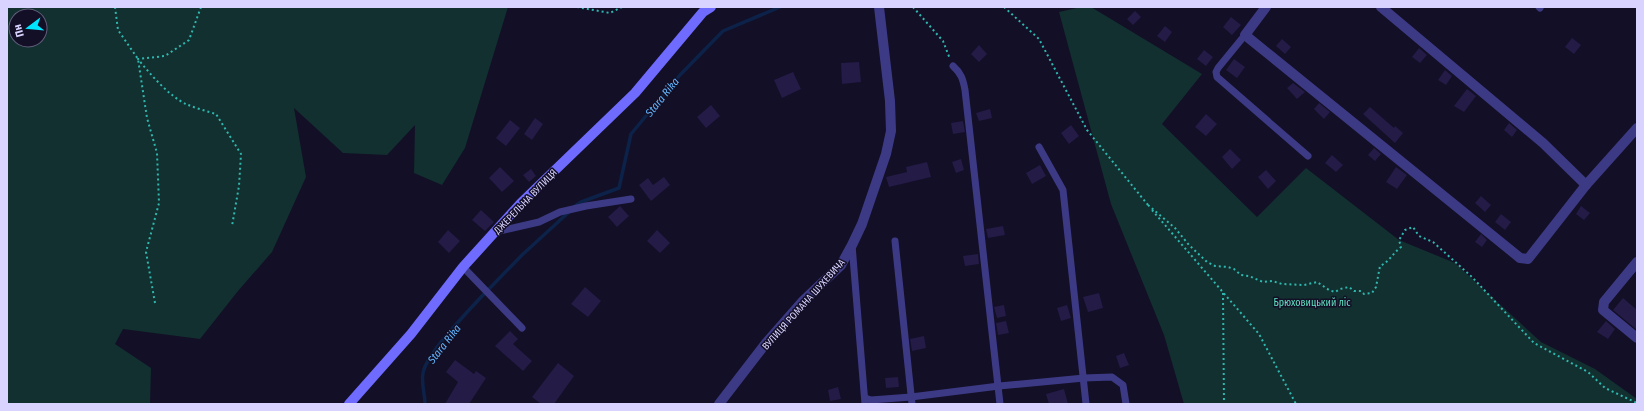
<svg xmlns="http://www.w3.org/2000/svg" width="1644" height="411" viewBox="0 0 1644 411" font-family="'Fira Sans Condensed',sans-serif">
<style>
.green{fill:#12302f;fill-rule:evenodd}
.lines{fill:none;stroke-linecap:round;stroke-linejoin:round}
.stream{stroke:#0c2248;stroke-width:3.5}
.building{fill:#241b47}
.path{stroke:#2fb8b0;stroke-width:2;stroke-dasharray:2 3;stroke-linecap:butt}
.lane{stroke:#3d3a85;stroke-width:7}
.street{stroke:#3d3a85;stroke-width:10}
.secondary{stroke:#6f6bff;stroke-width:10}
.labels{text-anchor:middle;stroke-width:3;stroke-linejoin:round;paint-order:stroke}
.street-label{font-size:10px;fill:#d9d4ff;stroke:#130f26}
.park-label{font-size:10px;fill:#5fe0c0;stroke:#130f26}
.water-label{font-size:11px;font-style:italic;fill:#62b6ff;stroke:#130f26}
</style>
<rect width="100%" height="100%" fill="#130f26"/>
<g class="green">
<path d="M7 7H508L465 148 442 185 414 173 415 125 387 155 343 153 294 108 306 177 272 252 238 291 200 339 123 329 115 344 151 368 150 404H7ZM16 16H40V40H16Z"/>
<polygon points="1081,7 1091,7 1202,74 1162,124 1257,217 1306,168 1399,240 1455,263 1541,342 1595,369 1637,399 1637,404 1184,404 1164,335 1111,204 1059,12"/>
</g>
<g class="lines">
<g class="stream">
<polyline points="575,206 581,202 619,188 631,134 680,75 723,31 780,7"/>
<polyline points="488,290 522,255 569,212"/>
<path d="M425 404C425 394 421 383 423 373 426 354 471 308 485 293"/>
</g>
</g>
<g class="building">
<polygon points="1135,11 1141,17 1133,25 1127,19"/>
<polygon points="1231,17 1241,25 1232,35 1223,27"/>
<polygon points="1165,26 1172,32 1165,42 1157,36"/>
<polygon points="1572,38 1581,45 1574,54 1565,47"/>
<polygon points="1282,39 1291,47 1285,54 1276,46"/>
<polygon points="979,45 987,54 979,62 971,54"/>
<polygon points="1419,48 1427,55 1420,63 1412,57"/>
<polygon points="1204,50 1213,57 1206,66 1197,59"/>
<polygon points="1234,59 1245,67 1237,78 1226,70"/>
<polygon points="859,62 861,82 842,84 841,63"/>
<polygon points="1445,70 1452,76 1446,85 1438,80"/>
<polygon points="793,72 801,89 782,98 774,80"/>
<polygon points="1293,83 1305,92 1297,99 1287,88"/>
<polygon points="1467,89 1476,96 1464,112 1454,106"/>
<polygon points="1319,103 1330,112 1324,119 1314,109"/>
<polygon points="711,105 720,116 706,128 697,117"/>
<polygon points="1370,107 1394,128 1395,126 1403,133 1395,143 1363,114"/>
<polygon points="990,109 992,118 979,121 976,113"/>
<polygon points="1206,114 1217,124 1206,136 1195,127"/>
<polygon points="535,118 543,124 532,140 524,134"/>
<polygon points="510,120 520,128 506,146 496,138"/>
<polygon points="963,121 965,132 953,134 951,123"/>
<polygon points="1509,123 1517,130 1512,137 1504,130"/>
<polygon points="1071,125 1079,136 1069,144 1061,133"/>
<polygon points="1374,148 1381,154 1375,161 1368,155"/>
<polygon points="1230,149 1241,160 1232,169 1222,157"/>
<polygon points="1332,155 1343,165 1336,172 1325,163"/>
<polygon points="961,159 964,170 956,173 952,162"/>
<polygon points="927,162 931,177 889,187 886,177 907,172 906,167"/>
<polygon points="1040,165 1046,176 1032,184 1026,173"/>
<polygon points="500,167 514,181 502,192 489,178"/>
<polygon points="1396,167 1407,175 1397,189 1386,182"/>
<polygon points="531,169 536,176 529,182 523,175"/>
<polygon points="1266,170 1276,181 1268,189 1258,177"/>
<polygon points="664,177 670,185 651,201 639,185 648,178 653,185"/>
<polygon points="1481,196 1491,205 1485,212 1475,203"/>
<polygon points="620,206 629,216 617,227 608,217"/>
<polygon points="1581,206 1590,213 1584,220 1576,214"/>
<polygon points="481,210 494,222 485,231 472,220"/>
<polygon points="1501,214 1511,222 1505,230 1495,222"/>
<polygon points="1003,226 1005,235 988,238 986,229"/>
<polygon points="448,230 460,241 449,253 438,242"/>
<polygon points="657,230 670,243 660,253 647,241"/>
<polygon points="1481,234 1487,240 1482,247 1475,242"/>
<polygon points="978,254 979,264 965,266 963,256"/>
<polygon points="585,287 601,301 588,317 571,304"/>
<polygon points="1099,293 1103,308 1088,312 1083,297"/>
<polygon points="1623,298 1637,310 1637,330 1613,310"/>
<polygon points="1004,305 1006,316 997,318 994,307"/>
<polygon points="1067,305 1071,318 1061,321 1057,308"/>
<polygon points="1006,321 1009,333 998,335 996,323"/>
<polygon points="1606,321 1615,329 1608,339 1597,332"/>
<polygon points="510,331 518,339 513,344 532,361 523,371 495,346"/>
<polygon points="924,336 926,348 912,351 910,339"/>
<polygon points="1124,353 1129,365 1120,368 1116,356"/>
<polygon points="455,360 474,374 476,371 486,378 469,404 445,404 458,382 446,372"/>
<polygon points="558,363 574,376 554,404 541,404 532,397"/>
<polygon points="898,377 899,387 886,388 885,378"/>
<polygon points="838,387 841,399 830,401 828,390"/>
<polygon points="1064,389 1068,404 1049,404 1046,394"/>
</g>
<g class="lines">
<g class="path">
<polyline points="115,7 118,30 138,59 147,118 157,153 159,203 146,252 155,303"/>
<path d="M201 7 189 40 165 56 138 59C149 73 170 97 186 104 195 108 206 111 216 114L241 154 239 186 232 226"/>
<polyline points="577,7 610,13 622,7"/>
<polyline points="913,7 943,41 950,59"/>
<polyline points="1004,7 1039,39 1087,130 1148,205"/>
<path d="M1148 205 1175 228 1189 245 1207 262 1215 266 1228 267 1234 269 1241 275 1249 276 1263 282 1272 281 1282 284 1304 285 1317 282 1329 290 1335 292 1340 289 1349 287 1354 291H1361L1364 294 1372 293 1376 287 1380 266C1389 262 1393 253 1401 247L1399 240 1405 230 1413 227 1419 236 1433 242 1472 277 1534 343 1588 372 1605 388 1637 403"/>
<polyline points="1152,210 1259,334 1296,404"/>
<polyline points="1223,293 1224,404"/>
</g>
<g class="lane">
<polyline points="1539,7 1540,8"/>
<polyline points="1245,35 1218,68 1216,72 1217,77 1308,156"/>
<path d="M953 66C961 73 963 79 965 90L1000 404"/>
<polyline points="1039,147 1063,190 1086,404"/>
<polyline points="495,232 539,222 560,212 586,206 631,199"/>
<polyline points="895,241 912,404"/>
<polyline points="852,245 865,404"/>
<polyline points="463,267 522,328"/>
<polyline points="865,398 871,400 911,397 999,386 1084,378 1112,377 1123,385 1126,404"/>
</g>
<g class="street">
<polyline points="1266,7 1245,35 1520,258 1528,259 1586,185 1637,128"/>
<polyline points="1381,7 1543,143 1586,185"/>
<polyline points="1637,262 1604,302 1603,310 1637,338"/>
<polyline points="719,404 766,343 802,302 841,265 852,245 862,224 886,154 891,131 890,101 879,7"/>
</g>
<polyline class="secondary" points="349,404 411,334 463,267 521,203 635,93 703,12 711,7"/>
</g>
<g class="labels">
<g class="street-label">
<text transform="translate(525 201) rotate(-46)" y="4">ДЖЕРЕЛЬНА ВУЛИЦЯ</text>
<text transform="translate(803 304) rotate(-48)" y="4">ВУЛИЦЯ РОМАНА ШУХЕВИЧА</text>
</g>
<g class="park-label">
<text x="1312" y="306">Брюховицький ліс</text>
</g>
<g class="water-label">
<text transform="translate(662 97) rotate(-51)" y="4">Stara Rika</text>
<text transform="translate(444 344) rotate(-52)" y="4">Stara Rika</text>
</g>
</g>
<rect width="1644" height="411" fill="none" stroke="#d9d4ff" stroke-width="16"/>
<g transform="translate(28 28) rotate(254)"><circle r="19" fill="#130f26" stroke="#625e7d"/>
<path d="M0-3L7 15L0 10L-7 15Z" fill="#00e5ff"/>
<text y="-6" font-size="11" font-weight="bold" text-anchor="middle" fill="#d9d4ff">Пн</text>
</g>
</svg>
